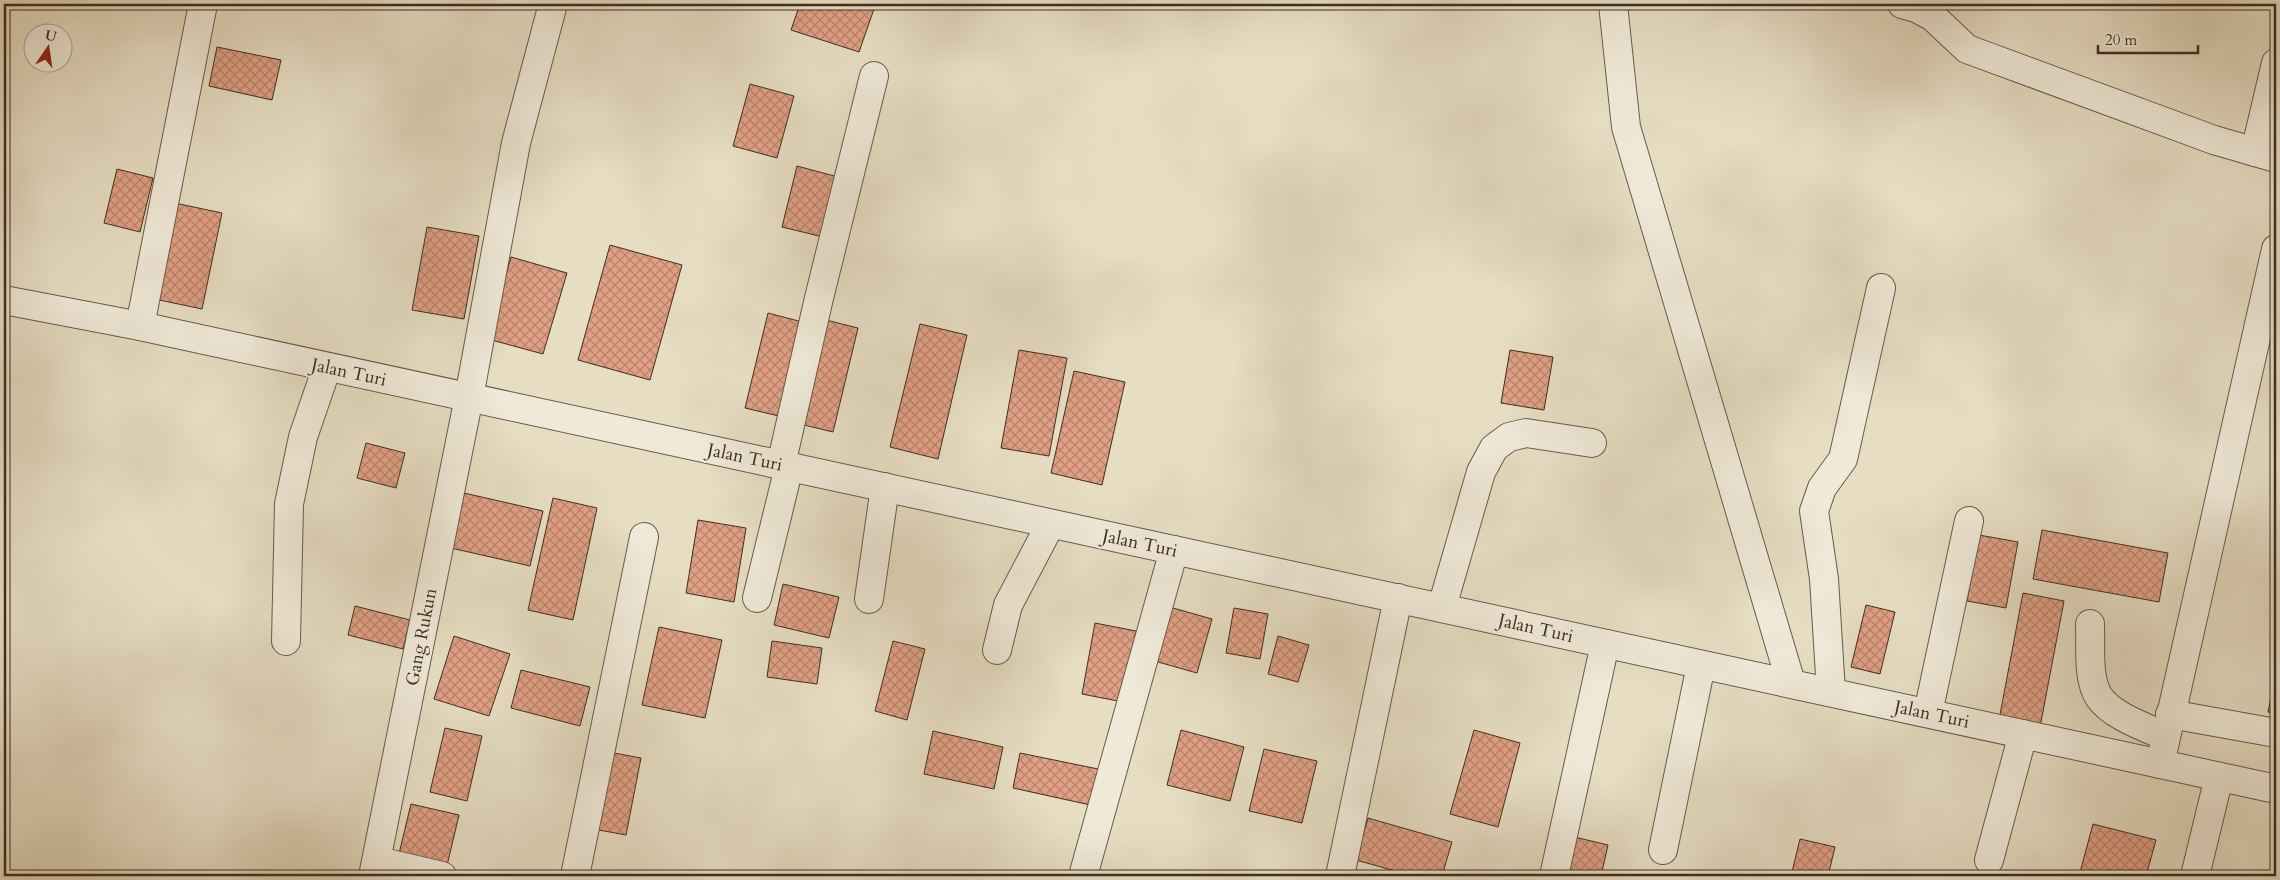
<svg xmlns="http://www.w3.org/2000/svg" width="2280" height="880" viewBox="0 0 2280 880" font-family="Cardo,serif">
<style>
.building{fill:url(#building-cross-hatch);stroke:#3f2e22}
.lines{fill:none;stroke-linecap:round;stroke-linejoin:round}
.minor-casing{stroke:#695a4a;stroke-width:30}
.minor{stroke:#efe9d8;stroke-width:28}
.labels{text-anchor:middle;stroke-width:4.5;stroke-linejoin:round;paint-order:stroke}
.street-label{font-size:18px;fill:#3f2e22;stroke:#efe9d8}
</style>
<defs>
<pattern id="building-cross-hatch" width="8" height="8" patternUnits="userSpaceOnUse" patternTransform="scale(1.25)"><rect width="8" height="8" fill="#e1a085"/><path d="M0 0l8 8M0 8l8-8" fill="none" stroke="#b8836c"/></pattern>
</defs>
<rect width="100%" height="100%" fill="#e6ddc3"/>
<filter id="stains"><feTurbulence type="fractalNoise" baseFrequency=".004" numOctaves="4"/><feColorMatrix values="0 0 0 0 .2 0 0 0 0 .09 0 0 0 0 .02 0 0 0 .5 -.17"/></filter>
<radialGradient id="worn" r=".72"><stop offset=".6" stop-color="#630" stop-opacity="0"/><stop offset="1" stop-color="#630" stop-opacity=".3"/></radialGradient>
<g class="building">
<polygon points="800,4 858,4 874,9 859,52 791,30"/>
<polygon points="217,47 281,60 272,100 209,86"/>
<polygon points="750,84 794,96 777,158 733,146"/>
<polygon points="797,166 838,177 823,237 782,227"/>
<polygon points="117,169 153,178 140,232 104,223"/>
<polygon points="170,202 222,213 202,309 150,298"/>
<polygon points="427,227 479,236 464,319 412,310"/>
<polygon points="610,245 682,265 650,380 578,360"/>
<polygon points="511,257 567,273 543,354 488,339"/>
<polygon points="768,313 810,324 787,418 745,408"/>
<polygon points="826,320 858,328 833,432 800,424"/>
<polygon points="920,324 967,335 938,459 890,447"/>
<polygon points="1019,350 1067,358 1049,456 1001,448"/>
<polygon points="1510,350 1553,357 1544,410 1501,403"/>
<polygon points="1074,371 1125,382 1102,485 1051,473"/>
<polygon points="366,443 405,453 396,488 357,478"/>
<polygon points="464,493 543,511 530,566 451,548"/>
<polygon points="553,498 597,508 573,620 528,610"/>
<polygon points="698,520 746,528 734,602 686,593"/>
<polygon points="2042,530 2168,553 2159,602 2033,579"/>
<polygon points="1979,535 2018,542 2006,608 1967,601"/>
<polygon points="783,584 839,597 829,638 774,625"/>
<polygon points="2023,593 2064,601 2040,727 1999,720"/>
<polygon points="1866,605 1895,612 1880,674 1851,667"/>
<polygon points="355,606 410,620 403,649 348,635"/>
<polygon points="1166,606 1212,619 1197,673 1151,660"/>
<polygon points="1234,608 1268,614 1260,659 1226,653"/>
<polygon points="1095,623 1136,631 1123,702 1082,694"/>
<polygon points="659,627 722,640 705,718 642,705"/>
<polygon points="454,636 510,654 489,716 434,699"/>
<polygon points="1278,636 1309,645 1298,682 1268,674"/>
<polygon points="772,641 822,648 817,684 767,677"/>
<polygon points="893,641 925,649 907,720 875,711"/>
<polygon points="521,670 590,687 580,726 511,708"/>
<polygon points="2276,673 2276,713 2268,712"/>
<polygon points="445,728 482,736 467,801 430,792"/>
<polygon points="1181,730 1244,747 1230,801 1167,785"/>
<polygon points="1474,730 1520,743 1498,827 1450,814"/>
<polygon points="933,731 1003,747 994,789 924,774"/>
<polygon points="1264,749 1317,761 1302,823 1249,811"/>
<polygon points="603,751 641,758 626,835 588,828"/>
<polygon points="1020,753 1103,770 1095,806 1013,788"/>
<polygon points="411,804 459,815 445,874 397,862"/>
<polygon points="1368,818 1452,842 1442,876 1413,876 1356,860"/>
<polygon points="2093,824 2156,840 2146,876 2079,876"/>
<polygon points="1566,835 1608,845 1601,876 1556,876"/>
<polygon points="1800,839 1835,847 1828,876 1791,876"/>
</g>
<g class="lines">
<defs>
<g id="minor">
<polyline points="1613,4 1626,127 1791,683"/>
<polyline points="1902,4 1916,8 1933,17 1967,49 2214,140 2276,158"/>
<polyline points="2255,152 2276,63"/>
<polyline points="4,300 140,326 2276,789"/>
<polyline points="140,326 203,4"/>
<polyline points="781,465 819,298 874,76"/>
<polyline points="757,598 789,467"/>
<polyline points="869,599 885,487"/>
<polyline points="1442,607 1481,472 1494,448 1509,437 1526,433 1592,443"/>
<path d="M2090 624C2091 646 2087 678 2099 697 2112 716 2145 727 2165 736"/>
<polyline points="286,641 289,504 303,437 327,367"/>
<polyline points="997,650 1008,605 1050,525"/>
<polyline points="1831,692 1824,579 1814,511 1822,488 1843,459 1881,288"/>
<polyline points="1928,713 1969,521"/>
<polyline points="2170,714 2276,733"/>
<polyline points="2160,764 2276,249"/>
<polyline points="1663,850 1701,665"/>
<polyline points="1989,860 2023,734"/>
<polyline points="378,861 442,876"/>
<polyline points="373,876 469,397 516,143 553,4"/>
<polyline points="575,876 644,537"/>
<polyline points="1083,876 1174,550"/>
<polyline points="1340,876 1398,598"/>
<polyline points="1554,876 1605,644"/>
<polyline points="2195,876 2219,777"/>
</g>
</defs>
<use href="#minor" class="minor-casing"/>
<use href="#minor" class="minor"/>
</g>
<g class="labels">
<g class="street-label">
<text transform="translate(349 372) rotate(12)" y="6">Jalan Turi</text>
<text transform="translate(745 457) rotate(12)" y="6">Jalan Turi</text>
<text transform="translate(1140 543) rotate(12)" y="6">Jalan Turi</text>
<text transform="translate(1536 628) rotate(13)" y="6">Jalan Turi</text>
<text transform="translate(421 637) rotate(-79)" y="6">Gang Rukun</text>
<text transform="translate(1932 714) rotate(12)" y="6">Jalan Turi</text>
</g>
</g>
<rect width="2280" height="880" fill="none" stroke="#e6ddc3" stroke-width="20"/>
<rect x="5" y="5" width="2270" height="870" fill="none" stroke="#3f2e22" stroke-width="2.5"/>
<rect x="10" y="10" width="2260" height="860" fill="none" stroke="#3f2e22"/>
<g transform="translate(48 48) rotate(13)"><circle r="24" fill="#efe9d8" stroke="#a99e8f"/>
<path d="M0-4L9 19L0 12L-9 19Z" fill="#8f2418"/>
<text y="-8" font-size="14" font-weight="bold" text-anchor="middle" fill="#3f2e22">U</text>
</g>
<path d="M2098 45v8h100v-8" fill="none" stroke="#3f2e22" stroke-width="2.5"/>
<text x="2105" y="45" font-size="15" fill="#3f2e22" stroke="#efe9d8" stroke-width="4" paint-order="stroke">20 m</text>
<rect width="100%" height="100%" filter="url(#stains)"/>
<rect width="100%" height="100%" fill="url(#worn)"/>
</svg>
